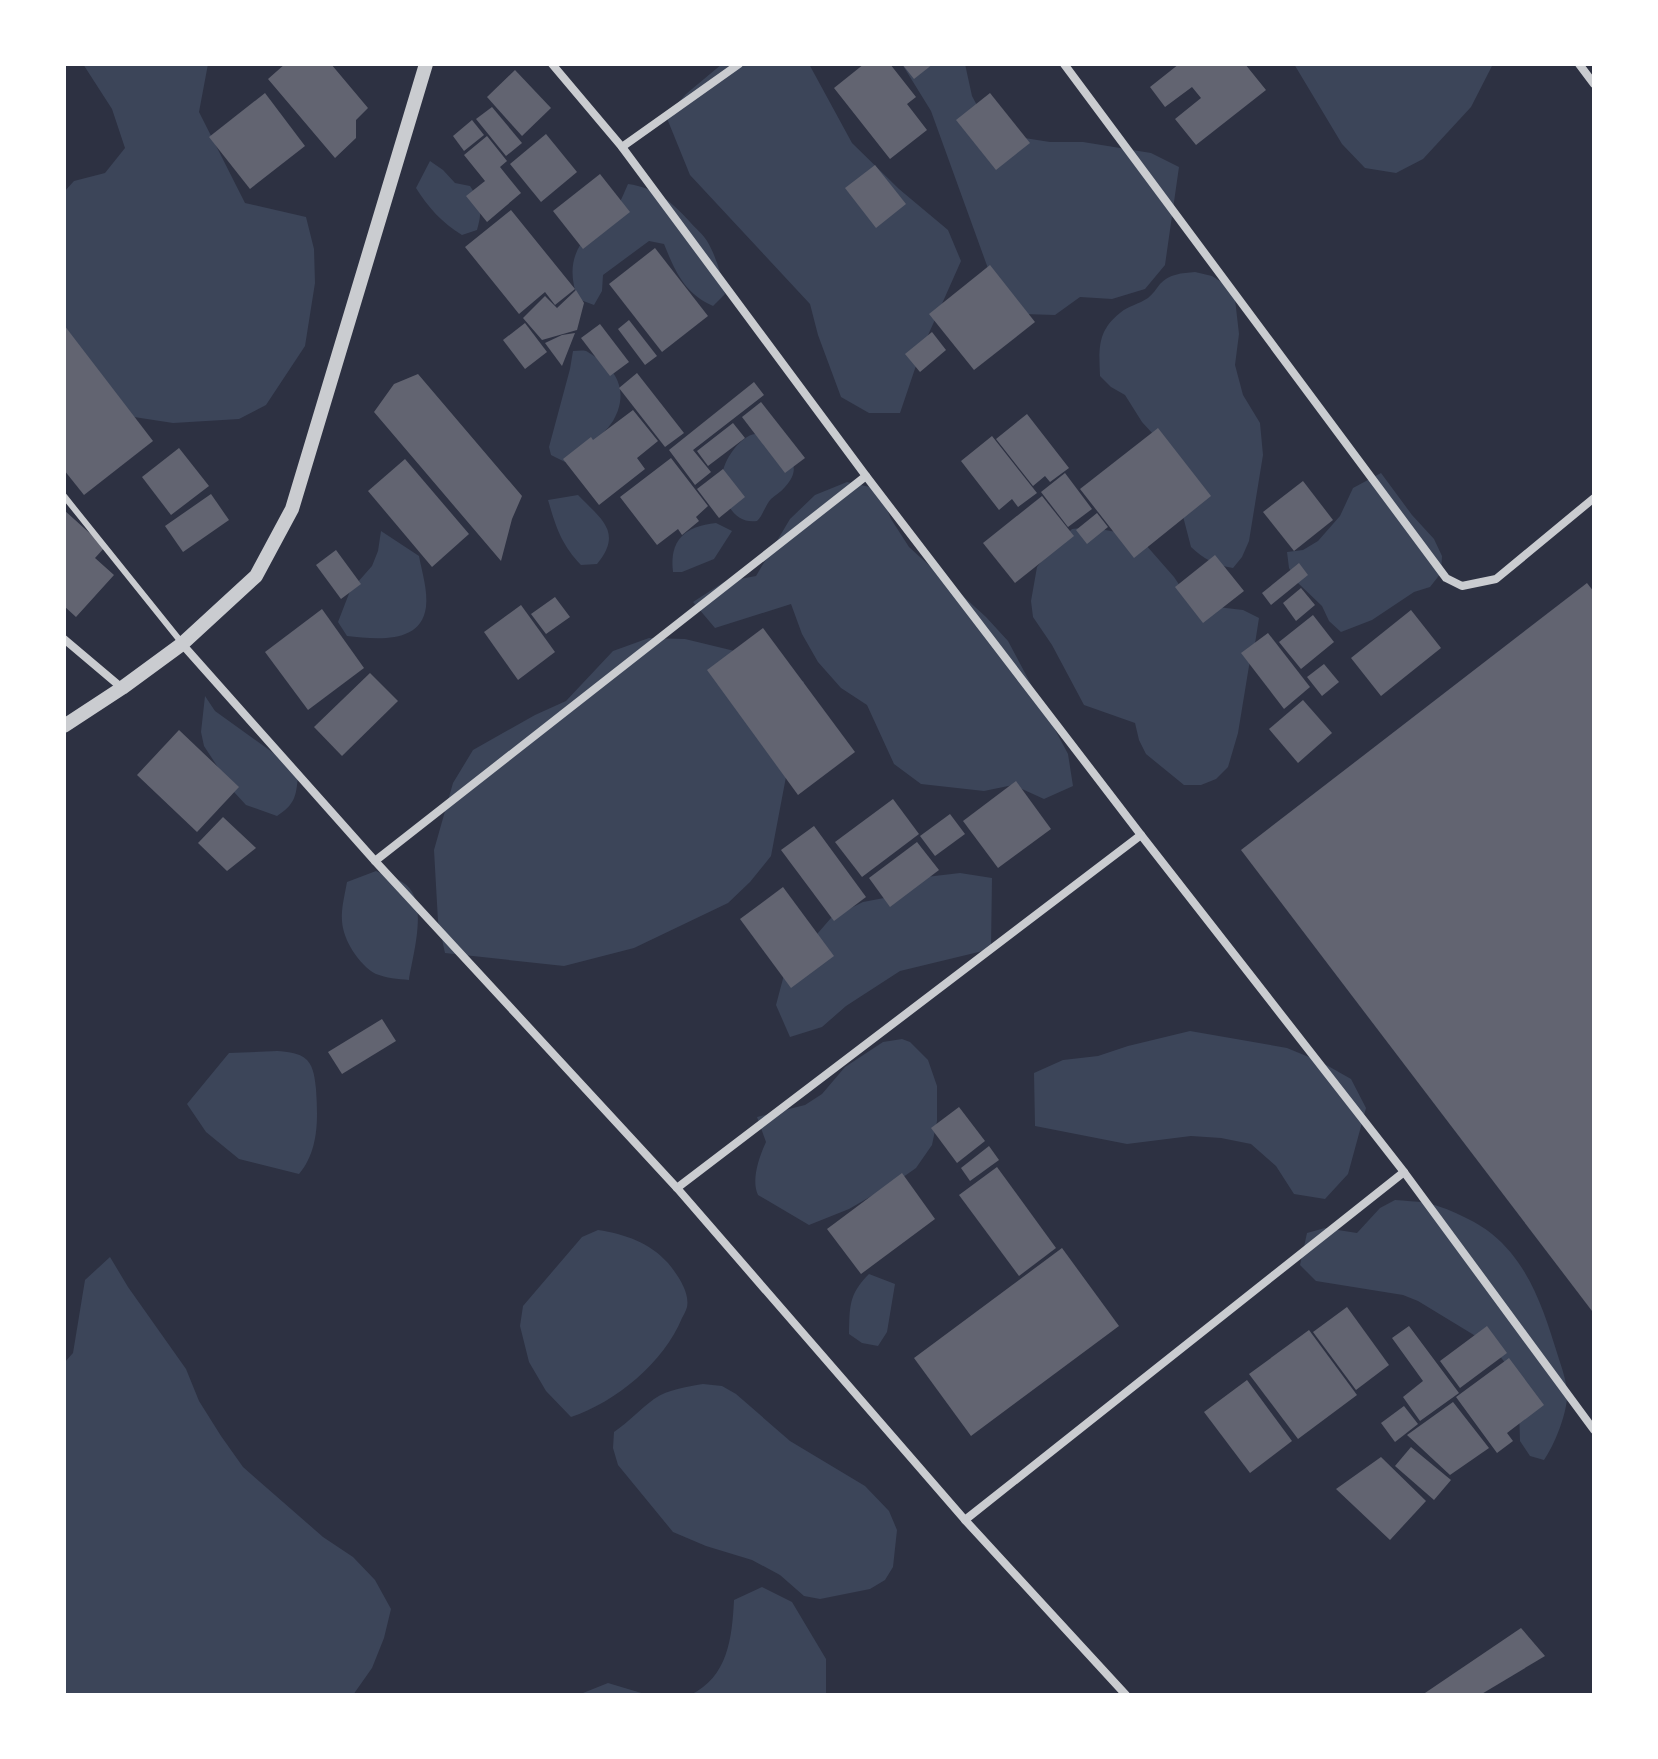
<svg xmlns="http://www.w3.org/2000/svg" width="1658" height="1759" viewBox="0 0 1658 1759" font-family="Poppins,sans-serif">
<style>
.green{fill:#3c4559}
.building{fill:#626471}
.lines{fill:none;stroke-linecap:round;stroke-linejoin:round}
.service{stroke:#caccd0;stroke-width:6}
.minor{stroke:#caccd0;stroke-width:8}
.tertiary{stroke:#caccd0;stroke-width:14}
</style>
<rect width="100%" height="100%" fill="#2d3142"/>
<g class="green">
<polygon points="83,64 208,64 199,112 245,203 306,217 314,249 315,283 305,346 266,405 239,419 173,423 134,417 64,331 64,192 74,181 105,173 125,148 112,109"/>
<polygon points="722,64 809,64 852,143 899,189 948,230 961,261 921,351 900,413 869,413 841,397 818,335 810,304 690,175 666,116 686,94"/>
<polygon points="902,64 965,64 972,96 987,124 1018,137 1050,142 1083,142 1151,153 1179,167 1165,265 1145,289 1112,299 1080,297 1055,315 1023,314 998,296 931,111"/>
<polygon points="1294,64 1493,64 1471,107 1423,159 1396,173 1365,168 1342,144"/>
<path d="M430 161 443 170 455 183 470 186C481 203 483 210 477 230L462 235C442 223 428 207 416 188Z"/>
<path d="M628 184C656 188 672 202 690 222 695 228 703 234 707 241 716 256 722 276 725 294L713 306C684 293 675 271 664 244L649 241 603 275 602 291 594 305 578 299C569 275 570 254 589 233 596 225 606 220 613 212 620 204 624 193 628 184Z"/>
<path d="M1195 272 1212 276 1226 285 1235 299 1239 334 1235 365 1243 395 1260 423 1263 455 1249 541 1242 557 1233 568C1215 565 1204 559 1191 547L1165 447 1142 422 1125 395 1111 387 1100 376C1099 349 1097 331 1120 313 1128 306 1139 304 1148 298 1153 294 1156 289 1160 284 1169 274 1182 273 1195 272Z"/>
<path d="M573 351C577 351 582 350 586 351 587 351 595 357 596 357 620 372 628 396 613 421 601 439 582 450 565 462L551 455 549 447 570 369Z"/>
<path d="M755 434C776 448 810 459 785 487 781 492 775 495 771 499 765 506 763 515 757 521 732 525 718 494 723 471 726 457 741 436 755 434Z"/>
<polygon points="1381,473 1412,515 1434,539 1442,556 1441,573 1430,587 1414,592 1372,620 1341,632 1329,621 1322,606 1298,583 1289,568 1287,552 1303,550 1318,541 1340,516 1353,488"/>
<polygon points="847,482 879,489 891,519 909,547 986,617 1008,641 1068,754 1073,786 1044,799 1013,785 984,791 921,784 894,764 867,705 841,688 818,662 802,634 791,604 715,628 693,602 724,582 756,576 790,519 815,495"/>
<path d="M578 495C602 520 623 532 597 564L581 565C561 544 556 527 548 500Z"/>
<path d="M716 523 732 531 714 559 682 572H673C669 540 685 526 716 523Z"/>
<polygon points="1089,527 1138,536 1174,577 1192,604 1243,610 1259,618 1254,650 1249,666 1238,733 1228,767 1216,779 1201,785 1184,785 1146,754 1139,740 1135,723 1084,705 1052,645 1033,617 1031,601 1037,567 1047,554 1072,529"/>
<path d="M381 531 419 556C422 572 428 591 426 607 421 645 375 639 347 636L338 622 350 591 372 566 378 551Z"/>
<polygon points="649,638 685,639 747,654 778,663 804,682 771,856 750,882 728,903 634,948 564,966 445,953 438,921 434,850 453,783 473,750 535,715 566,701 613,651"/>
<path d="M205 696 215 711 286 762 298 776C296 797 295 804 277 816L246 805 234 792 204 746 201 732Z"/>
<path d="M376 871C385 875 398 878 405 884 429 902 413 954 409 980 398 979 386 978 376 974 359 965 343 940 342 921 341 908 345 894 347 882Z"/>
<polygon points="960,873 992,878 991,949 900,971 846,1006 822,1027 790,1037 776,1005 785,971 831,918 863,902 900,895 926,877"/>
<polygon points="1190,1031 1287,1048 1321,1062 1351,1079 1366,1108 1348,1174 1325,1199 1294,1194 1276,1166 1251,1144 1221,1138 1191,1136 1127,1144 1035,1126 1034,1073 1063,1060 1098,1056 1128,1046"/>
<path d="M902 1039 910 1042 928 1060 937 1086V1121L932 1145 916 1168 899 1180 849 1209 809 1225 758 1195C751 1180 759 1157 766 1142L757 1117 805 1105 822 1094 845 1067 883 1042Z"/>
<path d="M277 1051C288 1052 298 1052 307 1060 314 1067 315 1080 316 1089 318 1119 319 1150 299 1174L239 1159 206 1132 187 1104 229 1053Z"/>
<path d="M1395 1200C1405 1201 1416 1201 1426 1203 1444 1206 1478 1222 1492 1234 1530 1265 1544 1311 1558 1356 1562 1369 1568 1384 1567 1398 1566 1416 1554 1446 1544 1460L1530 1456 1520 1441 1519 1407 1513 1373 1492 1346 1418 1301 1403 1295 1316 1281 1300 1265 1307 1233 1325 1228 1357 1233 1380 1208Z"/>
<path d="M598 1230C625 1234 650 1243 668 1263 677 1274 690 1292 687 1307 686 1311 684 1314 682 1318 664 1362 616 1402 571 1417L546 1391 529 1362 520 1326 523 1306 582 1237Z"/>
<polygon points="110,1257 128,1287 186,1369 199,1401 221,1436 243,1467 323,1537 353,1557 375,1580 391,1609 384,1638 372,1668 353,1695 64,1695 64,1363 73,1353 85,1280"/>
<path d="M869 1274 895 1284 887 1332 878 1346 862 1343 849 1334C850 1307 848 1295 869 1274Z"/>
<path d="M703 1384 722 1386 736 1394 790 1441 865 1486 889 1511 897 1530 893 1567 885 1580 870 1589 820 1599 804 1596 780 1575 752 1560 706 1546 673 1532 618 1465 613 1448 614 1432C629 1422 640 1409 654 1399 669 1389 686 1387 703 1384Z"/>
<path d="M762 1587 792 1602 826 1659V1695H690C728 1677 732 1638 734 1600Z"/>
<polygon points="608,1683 648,1695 578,1695"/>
</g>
<g class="building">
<polygon points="285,64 331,64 368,108 356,120 356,138 335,158 268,79"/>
<polygon points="864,64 890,64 916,97 907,104 927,130 890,159 834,88"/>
<polygon points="902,64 933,64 914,79"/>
<polygon points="1179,64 1245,64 1266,90 1196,145 1175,119 1201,98 1192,87 1165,107 1150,87"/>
<polygon points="515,70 551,108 522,136 487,97"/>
<polygon points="265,93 305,146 250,189 209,137"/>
<polygon points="990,93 1030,143 996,170 956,120"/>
<polygon points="492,107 522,143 506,156 476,119"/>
<polygon points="472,120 484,135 464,151 453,136"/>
<polygon points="546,134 577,172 541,202 510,164"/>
<polygon points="487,136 507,161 500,167 521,193 487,222 466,196 485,181 464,155"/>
<polygon points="875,165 906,204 876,228 845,188"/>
<polygon points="600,174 630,212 583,249 553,211"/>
<polygon points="511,210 575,289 555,305 545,292 519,314 465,247"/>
<polygon points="655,248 708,316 662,352 609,284"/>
<polygon points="990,265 1035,322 974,370 929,314"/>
<polygon points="576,290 584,303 577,330 542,340 523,318 545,296 559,310 557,308"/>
<polygon points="629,320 657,356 645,365 618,329"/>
<polygon points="525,323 547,352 525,369 503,340"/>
<polygon points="600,324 629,362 610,376 581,338"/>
<polygon points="64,325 153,441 84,495 64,470"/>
<polygon points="932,332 946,350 920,372 905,354"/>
<polygon points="575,333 562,366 545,343 562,335"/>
<polygon points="637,373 684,433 665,447 619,388"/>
<polygon points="418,374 522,496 512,519 501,561 374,412 394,384"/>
<polygon points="754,382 764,395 693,450 711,472 695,485 669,450"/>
<polygon points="761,402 805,458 785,473 742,417"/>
<polygon points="633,410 658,441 637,458 645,469 599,505 563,459 591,437 593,440"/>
<polygon points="1027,414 1069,468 1050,482 1045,476 1033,486 996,439"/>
<polygon points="733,423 745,438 708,466 697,451"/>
<polygon points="1158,428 1211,496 1134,558 1080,489"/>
<polygon points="992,436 1037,493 1018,507 1012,499 999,510 961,461"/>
<polygon points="179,448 209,486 171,515 142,477"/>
<polygon points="671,458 708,506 696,517 699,521 682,535 678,529 657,545 620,497"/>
<polygon points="405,459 469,534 432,567 368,491"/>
<polygon points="723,469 745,497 719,518 697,489"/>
<polygon points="1065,473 1092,509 1068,527 1041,492"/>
<polygon points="1303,481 1333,520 1294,551 1263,512"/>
<polygon points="211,494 229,520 183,552 165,526"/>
<polygon points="1042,496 1074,536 1015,583 983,543"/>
<polygon points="64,510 105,547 95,558 114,575 76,617 64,606"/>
<polygon points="1097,513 1108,527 1087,544 1076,530"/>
<polygon points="336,550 361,584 341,599 316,565"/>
<polygon points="1215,555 1244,591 1203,623 1175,587"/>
<polygon points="1299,563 1308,575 1271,605 1262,593"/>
<polygon points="1587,583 1594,592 1594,1310 1592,1311 1241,850"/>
<polygon points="1301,588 1315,605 1296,621 1283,603"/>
<polygon points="555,597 570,617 546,634 531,614"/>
<polygon points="521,605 555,652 518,680 484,632"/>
<polygon points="322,609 364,668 308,710 265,652"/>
<polygon points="1411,610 1441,648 1381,696 1351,658"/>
<polygon points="1313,615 1334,642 1301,669 1279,642"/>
<polygon points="763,628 855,752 798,795 707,670"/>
<polygon points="1268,633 1310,687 1284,709 1241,653"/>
<polygon points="1324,664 1339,682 1322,696 1307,677"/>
<polygon points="370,673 398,701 342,756 314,727"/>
<polygon points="1303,700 1332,733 1298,763 1269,729"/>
<polygon points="179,730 239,787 197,832 137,775"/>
<polygon points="1016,781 1051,829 998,868 963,821"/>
<polygon points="893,799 919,834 862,877 835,842"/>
<polygon points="950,814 965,834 935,856 920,836"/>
<polygon points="223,817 256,848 227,871 198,843"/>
<polygon points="814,826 866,897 834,921 781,850"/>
<polygon points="917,842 939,870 890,907 869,878"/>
<polygon points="783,887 834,956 791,988 740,919"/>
<polygon points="382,1019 396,1041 342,1074 328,1052"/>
<polygon points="959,1107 985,1141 957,1163 931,1128"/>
<polygon points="989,1146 999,1160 970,1181 961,1168"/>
<polygon points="997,1167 1056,1248 1019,1276 959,1195"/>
<polygon points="902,1173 935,1219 861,1274 827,1229"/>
<polygon points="1062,1248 1119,1326 971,1436 914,1358"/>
<polygon points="1347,1307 1389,1365 1356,1390 1313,1332"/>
<polygon points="1409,1326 1459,1393 1420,1421 1403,1397 1423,1381 1392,1338"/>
<polygon points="1487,1326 1507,1353 1460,1388 1440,1361"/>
<polygon points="1309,1330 1357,1395 1298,1439 1249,1374"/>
<polygon points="1509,1358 1544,1405 1507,1433 1513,1441 1497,1453 1456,1397"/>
<polygon points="1247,1380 1292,1441 1250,1473 1204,1412"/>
<polygon points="1453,1402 1489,1448 1450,1475 1407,1435"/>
<polygon points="1404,1406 1418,1424 1395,1442 1381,1423"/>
<polygon points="1411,1447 1451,1480 1434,1500 1395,1466"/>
<polygon points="1381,1457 1426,1501 1390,1540 1336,1489"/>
<polygon points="1521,1628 1545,1656 1480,1695 1422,1695"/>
</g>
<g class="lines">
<polyline class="service" points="64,496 182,643"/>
<g class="minor">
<polyline points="552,64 622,147 866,476 1141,835 1404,1172 1594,1430"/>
<polyline points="1064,64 1446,578 1462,586 1496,579 1594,498"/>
<polyline points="1579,64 1594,84"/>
<polyline points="622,147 739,64"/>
<polyline points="64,639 122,688"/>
<polyline points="182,644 375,861 677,1188 965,1520 1126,1695"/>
<polyline points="375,861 866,476"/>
<polyline points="677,1188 1141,835"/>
<polyline points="965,1520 1404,1172"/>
</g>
<polyline class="tertiary" points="64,726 122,688 182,644 256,576 292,509 426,64"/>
</g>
<rect width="1658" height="1759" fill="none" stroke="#ffffff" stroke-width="132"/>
</svg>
